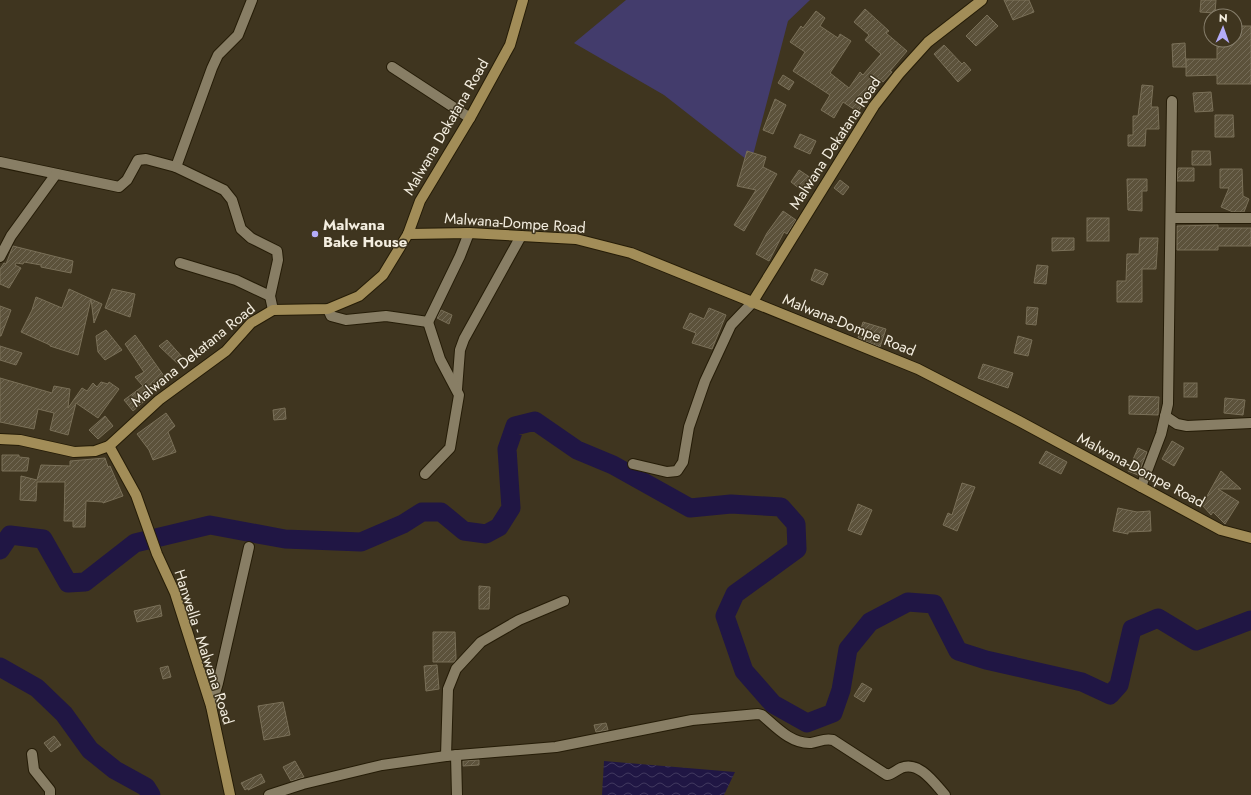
<svg xmlns="http://www.w3.org/2000/svg" width="1251" height="795" viewBox="0 0 1251 795" font-family="Jost,sans-serif">
<style>
.grass{fill:#433c6c}
.water{fill:url(#water-waves)}
.lines{fill:none;stroke-linecap:round;stroke-linejoin:round}
.river{stroke:#201644;stroke-width:19}
.building{fill:url(#building-hatch);stroke:#7a7058}
.street-casing{stroke:#251c07;stroke-width:12}
.secondary-casing{stroke:#251c07;stroke-width:12}
.street{stroke:#887e65;stroke-width:10}
.secondary{stroke:#a28d58;stroke-width:10}
.poi-dot{fill:#b4acf9;stroke:#3f351f;stroke-width:1.5}
.labels{text-anchor:middle;stroke-width:3;stroke-linejoin:round;paint-order:stroke}
.street-label{font-size:15px;fill:#f4eee0;stroke:#3f351f}
.poi-label{font-size:15px;font-weight:bold;fill:#f4eee0;stroke:#3f351f;text-anchor:start}
</style>
<defs>
<pattern id="water-waves" width="16" height="10" patternUnits="userSpaceOnUse"><rect width="16" height="10" fill="#201644"/><path d="M0 5q4-4 8 0t8 0" fill="none" stroke="#41385f"/></pattern>
<pattern id="building-hatch" width="6" height="6" patternUnits="userSpaceOnUse"><rect width="6" height="6" fill="#5c523b"/><path d="M-1 1l2-2M0 6l6-6M5 7l2-2" fill="none" stroke="#746b57"/></pattern>
</defs>
<rect width="100%" height="100%" fill="#3f351f"/>
<polygon class="grass" points="626,0 810,0 788,21 751,163 664,95 574,43"/>
<polygon class="water" points="604,761 735,772 724,795 602,795"/>
<g class="lines">
<g class="river">
<polyline points="0,550 10,535 43,539 68,583 85,582 135,543 210,525 285,539 361,542 403,524 422,512 441,512 464,531 486,534 499,527 511,508 507,449 515,426 535,421 577,450 613,465 690,508 731,504 781,507 796,524 797,549 735,594 725,616 744,671 773,704 807,723 833,713 841,690 848,649 870,622 908,602 934,604 958,651 986,660 1082,682 1110,695 1119,685 1132,629 1158,618 1196,641 1251,620"/>
<polyline points="0,667 37,688 64,714 90,750 115,770 146,787 151,795"/>
</g>
</g>
<g class="building">
<polygon points="1004,0 1029,0 1034,12 1013,20"/>
<polygon points="1201,0 1216,0 1215,13 1200,12"/>
<polygon points="865,9 889,31 886,33 907,51 890,71 892,72 883,82 878,78 858,112 843,102 834,118 821,110 830,95 793,71 805,52 790,42 801,26 803,28 816,11 825,18 820,26 838,38 840,34 851,41 830,73 849,88 860,72 863,75 881,54 865,40 869,35 854,22"/>
<polygon points="987,15 998,26 976,46 966,36"/>
<polygon points="1235,26 1251,26 1251,84 1217,84 1217,75 1186,76 1186,59 1217,59 1217,40 1235,40"/>
<polygon points="1185,43 1186,67 1173,67 1172,44"/>
<polygon points="944,45 962,64 964,62 971,70 958,82 934,54"/>
<polygon points="783,75 794,82 789,90 778,83"/>
<polygon points="1142,85 1153,86 1151,107 1158,107 1159,129 1146,129 1145,146 1128,146 1128,135 1133,135 1133,116 1138,116"/>
<polygon points="1211,92 1213,111 1195,112 1193,93"/>
<polygon points="775,99 786,105 773,134 763,130"/>
<polygon points="1215,115 1233,115 1234,137 1215,137"/>
<polygon points="800,134 816,141 810,154 794,147"/>
<polygon points="747,151 766,157 763,167 777,174 744,231 734,225 756,190 737,186"/>
<polygon points="1192,151 1210,151 1211,165 1192,165"/>
<polygon points="1178,168 1194,168 1194,181 1177,181"/>
<polygon points="1220,169 1242,169 1243,196 1249,199 1244,212 1233,212 1221,207 1229,188 1220,188"/>
<polygon points="799,170 814,180 805,193 791,182"/>
<polygon points="1127,179 1147,179 1147,191 1142,191 1142,211 1128,210"/>
<polygon points="840,180 849,187 843,195 834,188"/>
<polygon points="783,211 796,220 787,234 784,232 769,261 756,254 767,233"/>
<rect x="1087" y="218" width="22" height="23"/>
<polygon points="1218,225 1218,228 1251,228 1251,246 1218,246 1218,250 1177,250 1177,226"/>
<polygon points="1052,238 1074,238 1074,250 1052,251"/>
<polygon points="1140,238 1158,238 1156,269 1142,269 1142,302 1117,302 1117,281 1126,281 1127,254 1139,254"/>
<polygon points="13,246 73,261 71,273 41,267 41,265 24,262 23,264 16,263 15,265 21,268 9,288 0,284 0,269 4,263 6,264"/>
<polygon points="1037,265 1048,266 1046,284 1034,283"/>
<polygon points="815,269 828,274 823,285 811,280"/>
<polygon points="69,289 102,304 94,323 91,299 78,355 50,346 50,345 21,332 32,310 36,297 62,308"/>
<polygon points="112,289 135,294 130,317 105,308"/>
<polygon points="0,306 11,310 1,336 0,336"/>
<polygon points="1027,307 1038,308 1036,325 1026,324"/>
<polygon points="709,308 726,315 712,349 692,343 696,333 683,328 690,313 704,319"/>
<polygon points="441,310 452,315 449,324 437,318"/>
<polygon points="863,322 886,329 880,347 858,338"/>
<polygon points="106,330 122,350 105,360 98,352 96,336"/>
<polygon points="135,335 164,376 150,385 154,389 147,396 148,398 133,411 124,400 143,386 135,377 144,372 125,344"/>
<polygon points="1018,336 1032,340 1028,356 1014,353"/>
<polygon points="167,340 184,359 178,364 159,346"/>
<polygon points="0,346 22,353 16,365 0,360"/>
<polygon points="983,364 1013,373 1008,388 978,378"/>
<polygon points="0,378 52,393 54,386 70,389 68,408 82,388 87,391 93,383 97,387 101,382 108,384 109,382 119,389 98,418 76,403 68,435 50,430 54,413 38,409 34,429 0,422"/>
<rect x="1184" y="383" width="13" height="14"/>
<polygon points="1129,396 1159,397 1158,415 1129,414"/>
<polygon points="1225,398 1245,400 1243,415 1224,413"/>
<polygon points="285,408 286,419 274,420 273,410"/>
<polygon points="166,413 175,426 168,432 176,452 153,460 149,450 137,434"/>
<polygon points="105,416 113,426 98,439 89,430"/>
<polygon points="1172,441 1184,448 1174,466 1162,459"/>
<polygon points="1138,448 1147,452 1138,475 1128,471"/>
<polygon points="1046,451 1067,462 1061,474 1039,463"/>
<polygon points="2,455 19,455 19,457 29,458 27,471 2,471"/>
<polygon points="105,458 108,467 110,466 123,496 103,503 103,502 86,501 85,527 73,527 73,521 64,521 65,482 37,482 36,501 20,500 21,476 37,480 41,465 70,466 70,461"/>
<polygon points="1221,471 1241,489 1218,489 1239,502 1225,524 1213,512 1211,515 1202,505"/>
<polygon points="962,483 975,487 957,531 943,525 948,513 952,515"/>
<polygon points="858,504 872,510 861,535 848,530"/>
<polygon points="1118,508 1137,512 1150,511 1151,531 1128,532 1128,534 1113,531"/>
<polygon points="479,586 490,587 489,609 479,609"/>
<polygon points="160,605 162,616 137,622 134,611"/>
<polygon points="433,632 455,632 456,659 454,662 433,662"/>
<polygon points="437,665 439,689 426,691 424,666"/>
<polygon points="168,666 171,677 163,679 160,668"/>
<polygon points="862,683 872,689 864,702 854,696"/>
<polygon points="283,702 290,735 264,740 258,706"/>
<polygon points="606,723 608,730 596,732 594,725"/>
<polygon points="54,736 61,745 51,752 44,743"/>
<polygon points="479,760 479,765 463,766 463,761"/>
<polygon points="295,761 304,777 291,781 283,767"/>
<polygon points="261,774 265,782 248,790 248,788 245,790 241,783"/>
</g>
<g class="lines">
<defs>
<g id="street">
<polyline points="252,0 238,35 218,55 212,68 176,167 224,190 232,200 241,229 251,238 277,251 278,260 270,296 273,310"/>
<polyline points="392,67 470,118"/>
<polyline points="0,162 119,187 127,180 138,160 146,159 176,167"/>
<polyline points="1171,218 1251,218"/>
<polyline points="0,257 11,236 56,174"/>
<polyline points="180,263 236,280 270,296"/>
<polyline points="328,309 331,316 346,320 386,316 428,322"/>
<polyline points="428,322 460,256 469,233"/>
<polyline points="457,389 460,350 464,339 521,236"/>
<polyline points="1165,416 1177,424 1187,426 1251,423"/>
<polyline points="633,464 667,472 677,471 683,462 689,427 705,381 731,325 752,303"/>
<polyline points="425,474 450,448 459,395 440,359 428,322"/>
<polyline points="1141,487 1161,434 1168,404 1172,101"/>
<polyline points="211,706 218,683 249,547"/>
<polyline points="32,754 34,770 50,790 50,795"/>
<polyline points="456,755 457,795"/>
<polyline points="446,756 448,689 456,669 481,642 519,620 564,601"/>
<path d="M269 795 303 784 382 765 446 756 556 747 692 720 758 714 762 715C776 727 791 744 811 743 820 742 823 738 833 740L887 775C893 774 896 770 901 768 919 760 935 784 945 795"/>
</g>
<g id="secondary">
<polyline points="408,234 469,233 576,239 631,253 918,369 1019,421 1221,530 1251,538"/>
<polyline points="752,303 874,106 899,74 928,42 982,0"/>
<polyline points="0,439 20,440 74,452 95,451 109,446 159,400 226,351 251,323 273,310 328,309 359,296 383,275 408,234 420,201 470,118 510,45 523,0"/>
<polyline points="109,446 136,495 157,554 175,593 211,706 230,795"/>
</g>
</defs>
<use href="#street" class="street-casing"/>
<use href="#secondary" class="secondary-casing"/>
<use href="#street" class="street"/>
<use href="#secondary" class="secondary"/>
</g>
<circle class="poi-dot" cx="315" cy="234" r="4"/>
<g class="labels">
<g class="street-label">
<text transform="translate(446 127) rotate(-60)" y="5">Malwana Dekatana Road</text>
<text transform="translate(835 143) rotate(-57)" y="5">Malwana Dekatana Road</text>
<text transform="translate(515 223) rotate(4)" y="5">Malwana-Dompe Road</text>
<text transform="translate(849 325) rotate(22)" y="5">Malwana-Dompe Road</text>
<text transform="translate(193 355) rotate(-39)" y="5">Malwana Dekatana Road</text>
<text transform="translate(1141 470) rotate(28)" y="5">Malwana-Dompe Road</text>
<text transform="translate(204 647) rotate(72)" y="5">Hanwella - Malwana Road</text>
</g>
<g class="poi-label">
<text x="323" y="230">Malwana<tspan x="323" dy="17">Bake House</tspan></text>
</g>
</g>
<g transform="translate(1223 28) rotate(2)"><circle r="19" fill="#3f351f" stroke="#877f6c"/>
<path d="M0-3L7 15L0 10L-7 15Z" fill="#b4acf9"/>
<text y="-6" font-size="11" font-weight="bold" text-anchor="middle" fill="#f4eee0">N</text>
</g>
</svg>
